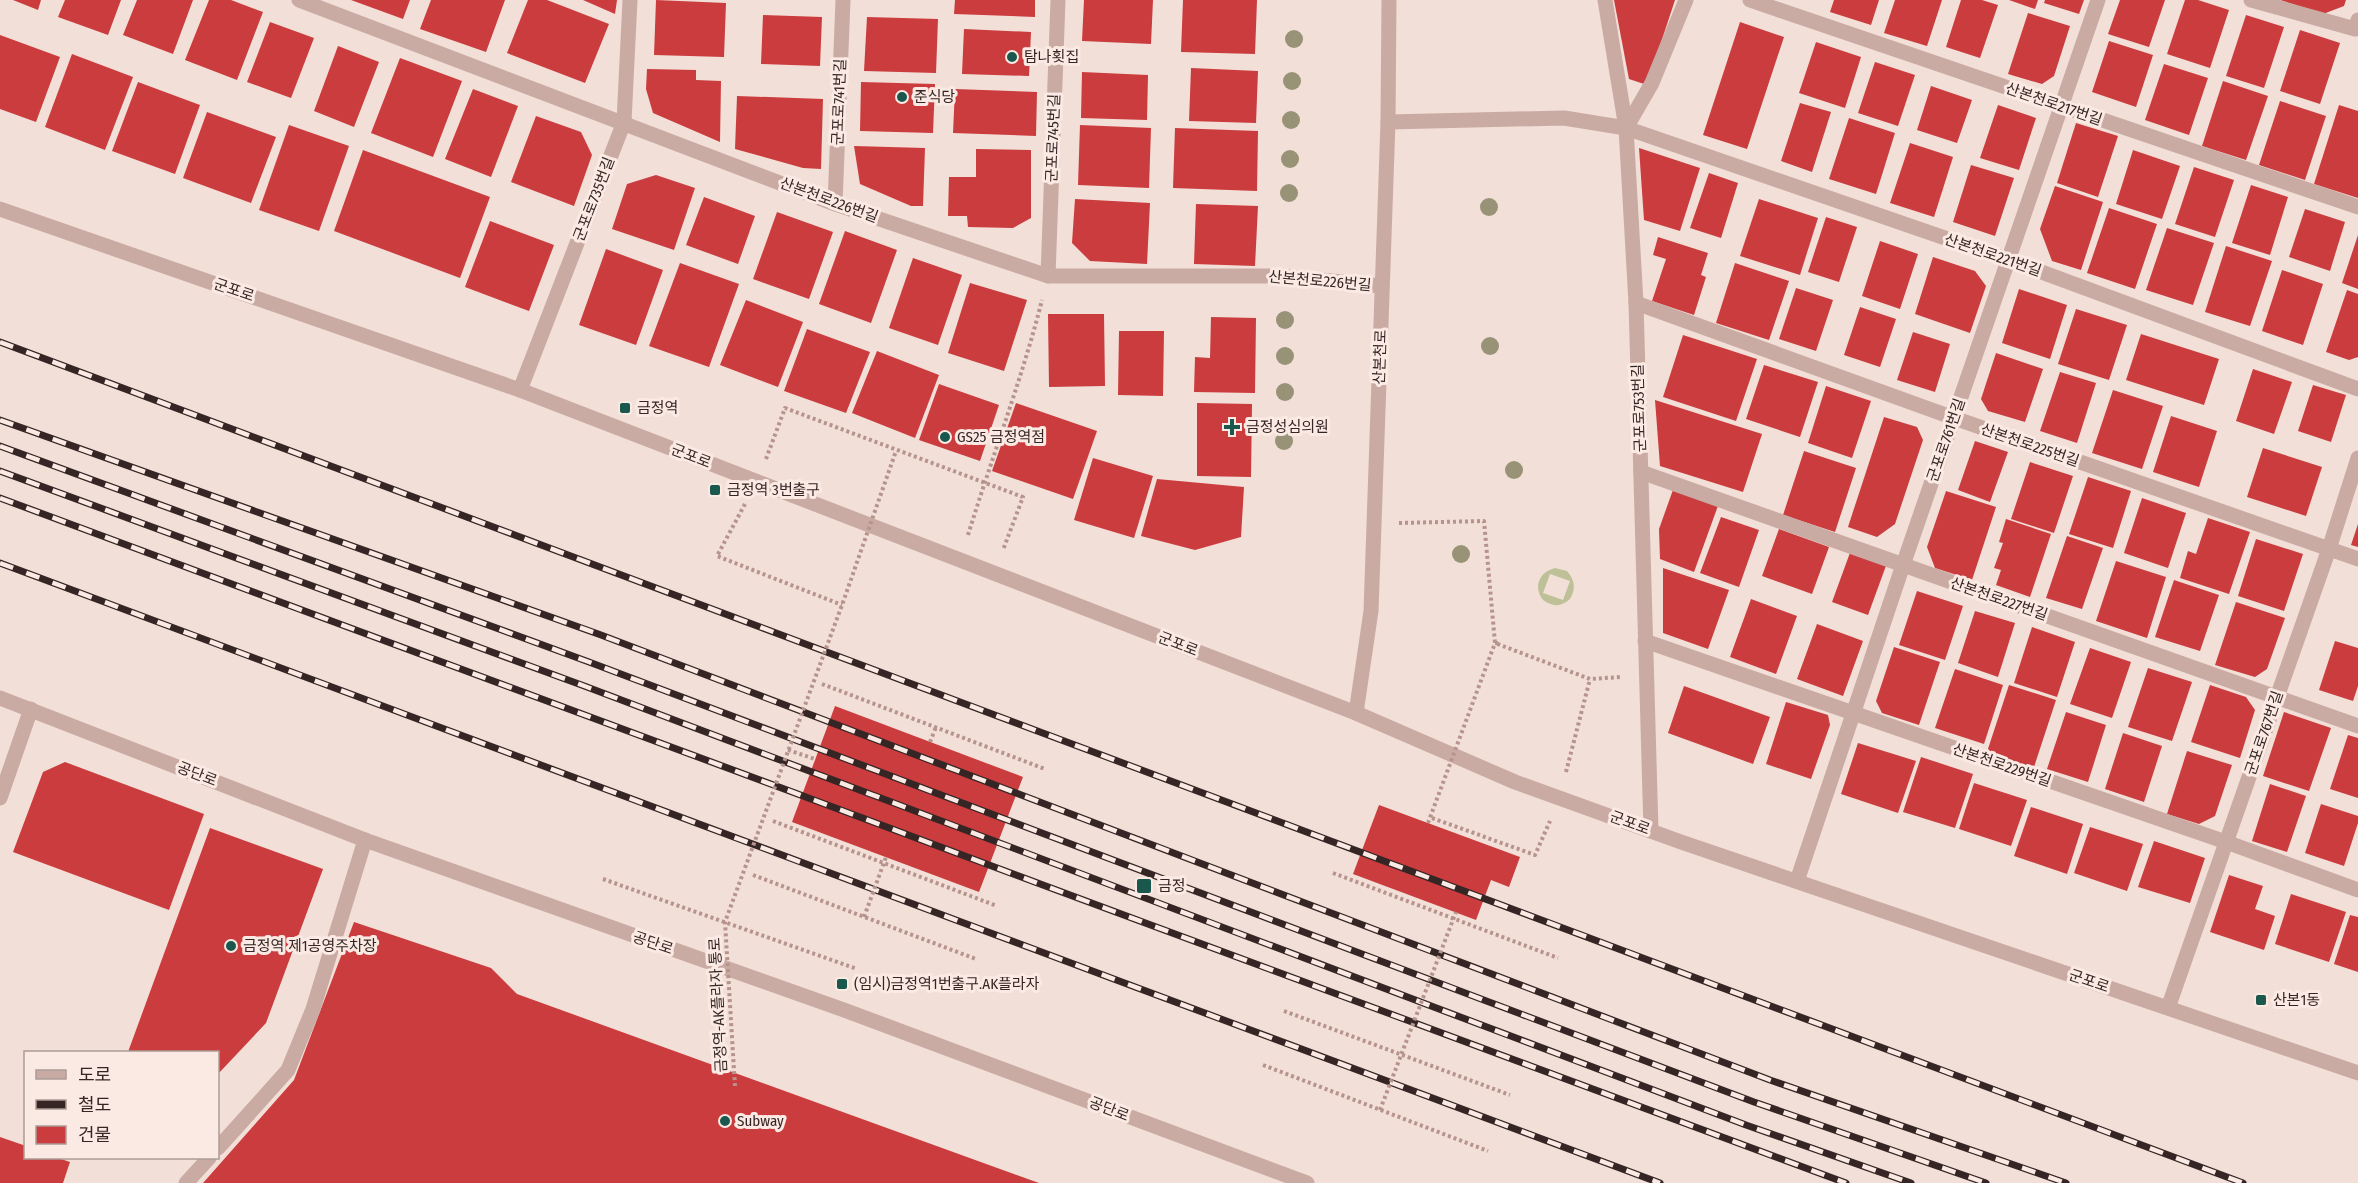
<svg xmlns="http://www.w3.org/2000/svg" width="2358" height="1183" viewBox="0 0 2358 1183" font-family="'Fira Sans Condensed','Noto Sans KR',sans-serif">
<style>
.green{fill:#bec197;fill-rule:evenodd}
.building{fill:#cb3c3e}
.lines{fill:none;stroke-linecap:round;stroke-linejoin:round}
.path{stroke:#b6948d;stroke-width:4;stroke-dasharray:3 3;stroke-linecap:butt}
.minor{stroke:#caaba3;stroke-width:15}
.rail-casing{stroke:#352625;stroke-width:7}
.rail{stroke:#faeae3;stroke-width:4.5;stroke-dasharray:14;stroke-linecap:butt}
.path-bridge{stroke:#b6948d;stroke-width:4;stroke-dasharray:3 3;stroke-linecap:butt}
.tree{fill:#989377}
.poi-dot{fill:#1a574c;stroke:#faeae3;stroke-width:2}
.labels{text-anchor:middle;stroke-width:6;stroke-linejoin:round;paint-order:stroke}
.poi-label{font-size:15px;fill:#352625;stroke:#faeae3;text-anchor:start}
.street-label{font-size:15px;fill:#352625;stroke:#faeae3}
</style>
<rect width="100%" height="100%" fill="#f2dfd7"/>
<path class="green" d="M1555 568 1567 571C1575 581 1576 588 1570 599 1561 607 1553 607 1543 600 1533 587 1539 572 1555 568ZM1550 574 1570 581 1563 600 1543 593Z"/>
<g class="building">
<polygon points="13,0 41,0 38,10"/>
<polygon points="65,0 121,0 108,35 58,17"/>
<polygon points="137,0 193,0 173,54 123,35"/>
<polygon points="209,0 231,0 263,12 237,80 185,60"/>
<polygon points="351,0 410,0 403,19"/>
<polygon points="431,0 505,0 486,52 420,29"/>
<polygon points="528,0 547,0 609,24 585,83 507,53"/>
<polygon points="583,0 617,0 615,14"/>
<polygon points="656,0 726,3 724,57 654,55"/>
<polygon points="955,0 1035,0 1035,17 954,14"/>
<polygon points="1084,0 1153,0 1151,44 1082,41"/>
<polygon points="1183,0 1257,0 1255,54 1181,52"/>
<polygon points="1614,0 1675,0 1647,85 1629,79"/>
<polygon points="1834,0 1879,0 1871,25 1830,12"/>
<polygon points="1895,0 1942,0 1927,46 1884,33"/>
<polygon points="1961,0 1982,0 1998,5 1980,58 1946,47"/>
<polygon points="2009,0 2038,0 2035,9"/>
<polygon points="2045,0 2084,0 2079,14 2044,3"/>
<polygon points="2120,0 2165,0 2149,47 2108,34"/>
<polygon points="2185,0 2198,0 2229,10 2210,68 2167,54"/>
<polygon points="2280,0 2346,0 2344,6 2323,14"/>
<polygon points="2028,13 2070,26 2054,76 2042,84 2008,74"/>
<polygon points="763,15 822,17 820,66 761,64"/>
<polygon points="2246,15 2284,27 2264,88 2226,76"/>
<polygon points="867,17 938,19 936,73 864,71"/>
<polygon points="270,22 314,38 291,98 247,82"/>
<polygon points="1740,22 1784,37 1747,149 1703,135"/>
<polygon points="964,29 1031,32 1029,76 962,74"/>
<polygon points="2300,30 2340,43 2320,104 2280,91"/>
<polygon points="0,35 60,57 36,122 0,109"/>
<polygon points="2109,41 2153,55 2136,107 2092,92"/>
<polygon points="1816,42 1861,57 1845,108 1799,93"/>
<polygon points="338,46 379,62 354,127 314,111"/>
<polygon points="72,54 133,77 105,150 45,127"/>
<polygon points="400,58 462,81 433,157 371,133"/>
<polygon points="1875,62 1915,75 1898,126 1858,113"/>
<polygon points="2164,64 2208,78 2189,135 2145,120"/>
<polygon points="1191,68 1258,71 1256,123 1189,121"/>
<polygon points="647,69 696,70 696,80 721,81 720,142 653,113 646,89"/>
<polygon points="1082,72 1148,75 1147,120 1081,118"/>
<polygon points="2223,81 2268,96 2246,160 2202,146"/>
<polygon points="138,82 200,105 175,174 112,151"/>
<polygon points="861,82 935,84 933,133 860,131"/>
<polygon points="1931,86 1972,100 1957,143 1917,130"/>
<polygon points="473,89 518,106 491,177 445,159"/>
<polygon points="955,89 1037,92 1036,136 953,133"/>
<polygon points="737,96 823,99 821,169 803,168 735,149"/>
<polygon points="2280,101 2326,116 2305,180 2259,165"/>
<polygon points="1800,103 1831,112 1812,172 1781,161"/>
<polygon points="1998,105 2036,118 2019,170 1980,158"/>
<polygon points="2339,105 2358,111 2358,198 2314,184"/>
<polygon points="207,112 276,137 251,203 183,178"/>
<polygon points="536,116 581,132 592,155 574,206 511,182"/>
<polygon points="1849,118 1895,133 1876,194 1829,179"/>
<polygon points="2076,123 2118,136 2098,197 2057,183"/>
<polygon points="289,125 349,146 319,231 259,210"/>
<polygon points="1080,125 1151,128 1149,188 1078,185"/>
<polygon points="1175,128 1258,131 1257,191 1173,188"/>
<polygon points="1910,143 1953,157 1934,217 1890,203"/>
<polygon points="854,146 925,148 923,206 911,206 860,184"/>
<polygon points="1639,148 1700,168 1680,231 1644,220"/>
<polygon points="976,149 1031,150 1031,218 1013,228 968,227 967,216 948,216 949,177 976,177"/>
<polygon points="363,150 490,197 460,278 334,231"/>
<polygon points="2133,150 2180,166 2162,219 2116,204"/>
<polygon points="1971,165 2014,178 1995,236 1953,222"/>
<polygon points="2194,167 2234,180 2215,237 2175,224"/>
<polygon points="1709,173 1738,183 1721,238 1690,228"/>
<polygon points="656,175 695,188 674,250 612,229 627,184"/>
<polygon points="2251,185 2288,197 2270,255 2232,243"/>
<polygon points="2055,186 2103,202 2081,270 2052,261 2040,229"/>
<polygon points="704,197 755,216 738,264 686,245"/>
<polygon points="1075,199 1150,203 1147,264 1090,261 1072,243"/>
<polygon points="1759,199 1818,218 1800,275 1740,256"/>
<polygon points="1196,204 1258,206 1255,266 1194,264"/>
<polygon points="2109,208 2157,224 2135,289 2087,273"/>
<polygon points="2305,209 2345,222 2330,271 2289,257"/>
<polygon points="777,212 833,232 809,299 753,279"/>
<polygon points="1826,217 1857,227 1839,282 1808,272"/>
<polygon points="490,221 554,245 529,311 465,287"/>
<polygon points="2167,228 2214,243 2193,305 2146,290"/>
<polygon points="845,231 897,250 871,323 819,304"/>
<polygon points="2358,235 2358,289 2342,283"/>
<polygon points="1658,237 1708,253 1701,275 1706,277 1694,315 1652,301 1666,259 1653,255"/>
<polygon points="1880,241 1918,254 1900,309 1862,296"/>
<polygon points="2226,246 2272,261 2250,326 2205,312"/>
<polygon points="606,249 663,270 636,345 579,325"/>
<polygon points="1933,257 1975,271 1986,286 1970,333 1915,314"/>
<polygon points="913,258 962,275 938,345 889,328"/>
<polygon points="680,263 739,284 709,367 649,346"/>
<polygon points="1735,263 1789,281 1769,340 1716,323"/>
<polygon points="2282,270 2323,284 2303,345 2262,331"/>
<polygon points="970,283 1027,300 1004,371 948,353"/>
<polygon points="1796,288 1833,300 1816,351 1779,339"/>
<polygon points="2019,289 2067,305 2050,359 2002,343"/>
<polygon points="2347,290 2358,294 2358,357 2349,360 2326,352"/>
<polygon points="746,300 803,322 778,387 720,365"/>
<polygon points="1860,307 1896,319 1880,367 1844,355"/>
<polygon points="2076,309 2127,325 2109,380 2058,364"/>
<polygon points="1048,314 1104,314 1105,386 1049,387"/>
<polygon points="1211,317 1256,318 1255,393 1194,392 1195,357 1210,358"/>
<polygon points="807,329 870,352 846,413 784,391"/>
<polygon points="1119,331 1164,331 1163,396 1118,395"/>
<polygon points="1913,332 1950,344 1935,392 1897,380"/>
<polygon points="2141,334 2219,359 2204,405 2126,380"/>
<polygon points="1683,335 1757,359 1736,421 1663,397"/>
<polygon points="877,351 939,375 915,438 852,413"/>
<polygon points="1996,353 2043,369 2025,422 1988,411 1981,399"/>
<polygon points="1764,365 1818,382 1800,437 1746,419"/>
<polygon points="2253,369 2292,382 2274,434 2236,421"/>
<polygon points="2060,372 2096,383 2077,443 2040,431"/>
<polygon points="939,384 999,405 980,461 919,440"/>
<polygon points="2313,385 2346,395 2331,442 2298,431"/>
<polygon points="1826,386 1871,401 1852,458 1808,443"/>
<polygon points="2113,390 2163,406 2142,469 2092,453"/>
<polygon points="1655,400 1762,434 1743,492 1660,466"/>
<polygon points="1016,403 1097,431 1073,499 992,471"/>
<polygon points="1197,403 1252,404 1251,477 1197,476"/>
<polygon points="2171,416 2217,431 2199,487 2153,472"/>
<polygon points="1884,417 1917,427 1923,440 1895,524 1877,537 1848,527"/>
<polygon points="1975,441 2008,452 1990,502 1958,490"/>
<polygon points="2263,448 2322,467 2306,516 2247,497"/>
<polygon points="1804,451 1856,468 1835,532 1783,515"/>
<polygon points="1093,458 1153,476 1134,538 1074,520"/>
<polygon points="2030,462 2073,476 2054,533 2011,519"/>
<polygon points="2088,477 2131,491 2113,548 2069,534"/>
<polygon points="1157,479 1244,487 1241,537 1195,550 1141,536"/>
<polygon points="1674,487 1719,503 1694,572 1660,559 1659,529"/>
<polygon points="1946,491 1996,507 1972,580 1935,568 1927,547"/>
<polygon points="2142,498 2186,513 2168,568 2124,553"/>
<polygon points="1721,517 1759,530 1739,587 1700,573"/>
<polygon points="2208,518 2250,532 2229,594 2180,578 2188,551 2196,554"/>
<polygon points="2006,519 2051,534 2030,597 1996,585 2001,570 1994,568 2003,543 1999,542"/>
<polygon points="2358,524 2358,547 2351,545"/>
<polygon points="1779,529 1829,547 1812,594 1762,576"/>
<polygon points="2067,536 2103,548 2082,609 2046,598"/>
<polygon points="2256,539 2303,554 2284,611 2238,596"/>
<polygon points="1851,550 1887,563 1868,615 1832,602"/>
<polygon points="2116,561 2166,577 2147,638 2096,621"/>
<polygon points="1663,568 1729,590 1708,649 1663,633"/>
<polygon points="2174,580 2219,595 2200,651 2155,637"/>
<polygon points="1917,591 1963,606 1945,660 1899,645"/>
<polygon points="1751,599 1797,616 1776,674 1730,657"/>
<polygon points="2236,602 2285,618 2267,669 2255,677 2215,665"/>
<polygon points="1975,611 2015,623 1998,677 1958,663"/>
<polygon points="1817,624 1863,641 1843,696 1797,679"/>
<polygon points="2032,627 2075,642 2057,697 2014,683"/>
<polygon points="2335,641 2358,648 2358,686 2353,701 2319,690"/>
<polygon points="1894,647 1940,662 1919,725 1882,713 1876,701"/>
<polygon points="2090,648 2131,662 2112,718 2070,704"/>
<polygon points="2148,668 2192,682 2172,741 2128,727"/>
<polygon points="1955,669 2003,685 1984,744 1935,728"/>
<polygon points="2009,685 2056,700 2033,770 1986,755"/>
<polygon points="2210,685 2246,697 2255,710 2240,758 2191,742"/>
<polygon points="1684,686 1770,717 1753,764 1668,733"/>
<polygon points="1786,702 1828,715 1830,725 1811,779 1766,764"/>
<polygon points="835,706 1023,777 979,892 792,822"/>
<polygon points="2066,712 2106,725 2088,782 2047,769"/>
<polygon points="2284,712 2331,728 2309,791 2263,776"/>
<polygon points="2123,733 2162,746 2144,802 2105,789"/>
<polygon points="2348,735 2358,738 2358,798 2330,789"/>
<polygon points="1858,743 1916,761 1898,813 1841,794"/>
<polygon points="2187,751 2232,765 2215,816 2199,824 2167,814"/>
<polygon points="1921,757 1973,774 1955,828 1903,812"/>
<polygon points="65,762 204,814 169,910 13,852 43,772"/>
<polygon points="1974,783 2027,800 2011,846 1959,829"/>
<polygon points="2270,784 2306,796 2287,852 2252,841"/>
<polygon points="2321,804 2358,816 2358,823 2344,866 2305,853"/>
<polygon points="1379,805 1520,857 1509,887 1491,880 1476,920 1353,874"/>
<polygon points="2031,807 2083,824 2067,874 2014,856"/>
<polygon points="2090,827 2143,844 2127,891 2074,873"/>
<polygon points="210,828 323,869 266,1023 218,1074 218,1052 128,1052"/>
<polygon points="2154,841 2205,858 2190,903 2138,887"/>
<polygon points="2229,875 2263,886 2255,909 2275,916 2264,950 2210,932"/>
<polygon points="2291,894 2346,912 2329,962 2275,944"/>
<polygon points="2350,915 2358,917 2358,972 2334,964"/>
<polygon points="354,922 491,968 517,994 1039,1183 203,1183 294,1080"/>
<polygon points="0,1137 26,1146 26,1158 58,1158 70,1162 63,1183 0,1183"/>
</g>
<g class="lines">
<g class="path">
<polyline points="766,459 785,408 1023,497 1003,550"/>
<polyline points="745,504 717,556 842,605"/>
<polyline points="1399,523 1484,521 1495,643 1590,679 1621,677"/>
<path d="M968 535C992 457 1022 379 1042 300"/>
<polyline points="822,684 1045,769"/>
<polyline points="930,742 936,727"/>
<polyline points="788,750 815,759"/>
<polyline points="1566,772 1590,679"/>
<polyline points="1432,818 1535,855 1550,821"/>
<polyline points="773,821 997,906"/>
<polyline points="1333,873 1558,958"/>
<polyline points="753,875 976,959"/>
<polyline points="603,879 857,969"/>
<polyline points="1284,1011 1510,1095"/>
<polyline points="1263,1065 1488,1151"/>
</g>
<g class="minor">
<polyline points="299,0 835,204 1048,276 1281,276 1382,286"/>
<polyline points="1605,0 1626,128 1636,303 1651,831"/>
<polyline points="1750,0 2358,207"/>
<polyline points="2251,0 2355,29 2358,20"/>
<polyline points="1388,122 1564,118 1626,128 2009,260 2358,389"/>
<polyline points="1626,128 1652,83 1686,0"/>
<polyline points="835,204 843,0"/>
<polyline points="0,209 520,390 1356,713 1515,782 1681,842 2358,1073"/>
<polyline points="1048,276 1058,0"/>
<polyline points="1636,303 1954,418 2358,559"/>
<polyline points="520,390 624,122 630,0"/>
<polyline points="1641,472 2358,726"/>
<polyline points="1645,641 2226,842 2358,890"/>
<polyline points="0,698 365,840 844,1010 1307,1183"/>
<polyline points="1356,713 1371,611 1388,122 1389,0"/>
<polyline points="0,798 31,709"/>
<polyline points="1797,881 1903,565 2098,0"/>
<polyline points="2168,1008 2329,549 2358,458"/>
<polyline points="218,1148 288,1070 313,1009 365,840"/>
<polyline points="186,1183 209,1158"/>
</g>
<defs>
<g id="rail">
<polyline points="0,342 2243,1183"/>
<polyline points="0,420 601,635 1770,1080 2066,1183"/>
<polyline points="0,446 589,662 1754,1102 1986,1183"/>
<polyline points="0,471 587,687 1746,1125 1911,1183"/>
<polyline points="0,498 1846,1183"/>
<polyline points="0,563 1660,1183"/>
</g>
</defs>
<use href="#rail" class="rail-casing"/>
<use href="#rail" class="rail"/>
<g class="path-bridge">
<polyline points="1428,823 1495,643 1501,643"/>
<polyline points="864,917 886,857"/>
<polyline points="735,1086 725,922 842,605 896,451"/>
<polyline points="1380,1110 1456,912"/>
</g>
</g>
<g class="tree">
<circle cx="1294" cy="39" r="9"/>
<circle cx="1292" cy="81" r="9"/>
<circle cx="1291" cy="120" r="9"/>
<circle cx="1290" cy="159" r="9"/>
<circle cx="1289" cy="193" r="9"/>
<circle cx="1489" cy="207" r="9"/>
<circle cx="1285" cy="320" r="9"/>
<circle cx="1490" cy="346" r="9"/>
<circle cx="1285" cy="356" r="9"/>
<circle cx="1285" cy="392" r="9"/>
<circle cx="1284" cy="441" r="9"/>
<circle cx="1514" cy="470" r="9"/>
<circle cx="1461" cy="554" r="9"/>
</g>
<g class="poi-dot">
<circle cx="1012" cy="57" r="6"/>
<circle cx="902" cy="97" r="6"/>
<rect x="619" y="402" width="12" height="12" rx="3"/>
<path d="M1229 418h6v6h6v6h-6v6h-6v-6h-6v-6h6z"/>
<circle cx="945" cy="437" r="6"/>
<rect x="709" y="484" width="12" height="12" rx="3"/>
<rect x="1136" y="878" width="16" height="16" rx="3"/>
<circle cx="231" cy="946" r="6"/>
<rect x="836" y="978" width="12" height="12" rx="3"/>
<rect x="2255" y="994" width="12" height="12" rx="3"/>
<circle cx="725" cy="1121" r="6"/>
</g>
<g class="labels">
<g class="poi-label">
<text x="1024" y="62">탐나횟집</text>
<text x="914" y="102">준식당</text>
<text x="637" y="413">금정역</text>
<text x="1246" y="432">금정성심의원</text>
<text x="957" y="442">GS25 금정역점</text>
<text x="727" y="495">금정역 3번출구</text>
<text x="1158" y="891">금정</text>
<text x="243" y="951">금정역 제1공영주차장</text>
<text x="854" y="989">(임시)금정역1번출구.AK플라자</text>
<text x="2273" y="1005">산본1동</text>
<text x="737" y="1126">Subway</text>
</g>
<g class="street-label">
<text transform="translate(839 102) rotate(-88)" y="5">군포로741번길</text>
<text transform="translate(2054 104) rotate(19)" y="5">산본천로217번길</text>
<text transform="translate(1053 138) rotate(-88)" y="5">군포로745번길</text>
<text transform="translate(594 199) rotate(-69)" y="5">군포로735번길</text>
<text transform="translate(829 200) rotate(20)" y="5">산본천로226번길</text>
<text transform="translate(1993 255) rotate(19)" y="5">산본천로221번길</text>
<text transform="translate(1320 281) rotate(5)" y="5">산본천로226번길</text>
<text transform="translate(234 290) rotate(19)" y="5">군포로</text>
<text transform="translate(1380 357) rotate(-88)" y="5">산본천로</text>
<text transform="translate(1639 408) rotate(-92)" y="5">군포로753번길</text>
<text transform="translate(1946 440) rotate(-71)" y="5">군포로761번길</text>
<text transform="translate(2030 445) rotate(19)" y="5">산본천로225번길</text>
<text transform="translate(691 456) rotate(21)" y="5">군포로</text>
<text transform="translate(1999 599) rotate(19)" y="5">산본천로227번길</text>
<text transform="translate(1178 644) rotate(21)" y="5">군포로</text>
<text transform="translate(2264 733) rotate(-71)" y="5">군포로767번길</text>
<text transform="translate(2002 765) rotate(19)" y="5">산본천로229번길</text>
<text transform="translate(197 774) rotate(21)" y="5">공단로</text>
<text transform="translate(1630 823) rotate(20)" y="5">군포로</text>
<text transform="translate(653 943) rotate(19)" y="5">공단로</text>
<text transform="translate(2089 981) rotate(19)" y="5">군포로</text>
<text transform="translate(718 1005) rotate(-93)" y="5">금정역-AK플라자 통로</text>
<text transform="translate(1109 1109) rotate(21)" y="5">공단로</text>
</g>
</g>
<rect x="24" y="1051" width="195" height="108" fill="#faeae3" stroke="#ab9c97" stroke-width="1.5"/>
<rect x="36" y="1070" width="30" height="9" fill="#caaba3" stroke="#ab9c97" stroke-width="1.5"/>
<text x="78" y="1081" font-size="18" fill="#352625">도로</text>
<rect x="36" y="1100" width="30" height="9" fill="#352625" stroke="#ab9c97" stroke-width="1.5"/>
<text x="78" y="1111" font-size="18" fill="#352625">철도</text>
<rect x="36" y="1126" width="30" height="18" fill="#cb3c3e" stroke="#ab9c97" stroke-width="1.5"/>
<text x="78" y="1141" font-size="18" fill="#352625">건물</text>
</svg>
